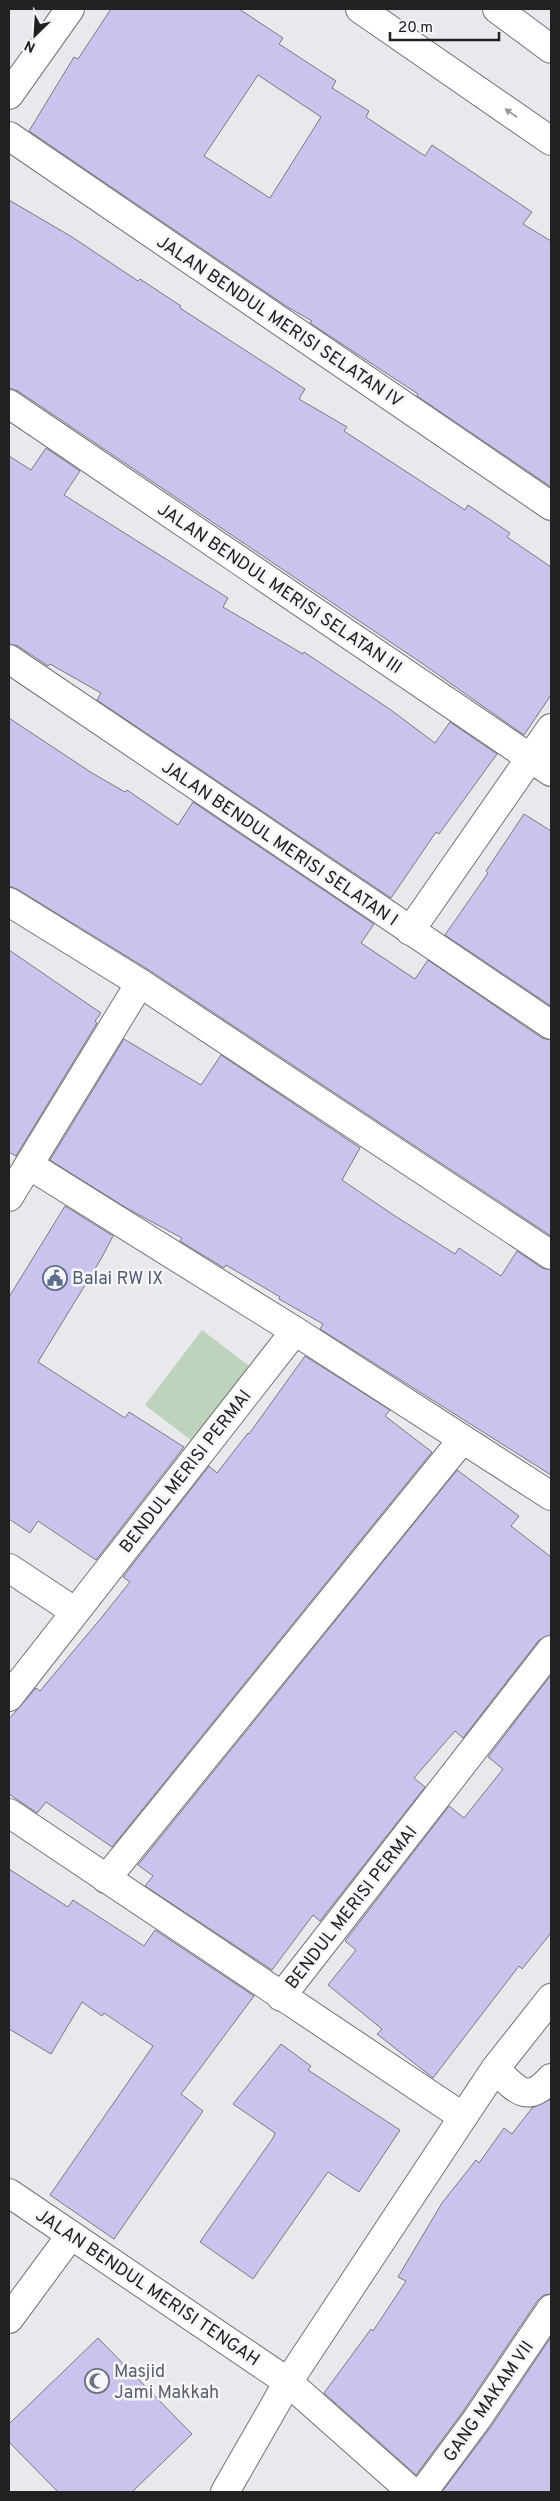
<svg xmlns="http://www.w3.org/2000/svg" width="560" height="2501" viewBox="0 0 560 2501" font-family="Overpass,sans-serif">
<style>
.green{fill:#bed3bb}
.building{fill:#cbc2ed;stroke:#7c7b7f;fill-rule:evenodd}
.lines{fill:none;stroke-linecap:round;stroke-linejoin:round}
.minor-casing{stroke:#747377;stroke-width:30}
.minor{stroke:#fff;stroke-width:28}
.oneway{fill:#9b9b9c}
.labels{text-anchor:middle;stroke-width:5;stroke-linejoin:round;paint-order:stroke}
.street-label{font-size:18px;fill:#212122;stroke:#f6f6fa}
.service-label{font-size:18px;fill:#4e5e75;stroke:#f6f6fa;text-anchor:start}
.worship-label{font-size:18px;fill:#5b616d;stroke:#f6f6fa;text-anchor:start}
</style>
<rect width="100%" height="100%" fill="#e9e8ed"/>
<polygon class="green" points="202,1330 249,1366 192,1441 145,1405"/>
<g class="building">
<path d="M111 9H239L283 38 279 44 336 81 332 88 369 111 366 117 425 156 432 145 532 212 523 224 551 241V487L417 396 418 394 310 323 312 321 286 306 29 131 74 57 78 59ZM258 75 321 117 270 198 204 156Z"/>
<polygon points="9,200 72,237 138,281 140,279 181,306 180,308 305,389 299,399 347,427 344,431 465,510 468,505 510,533 507,537 551,567 551,695 524,735 423,664 18,391 9,388"/>
<polygon points="46,448 80,471 64,495 228,598 223,607 303,654 304,652 391,710 435,743 450,722 497,754 439,834 436,832 391,898 97,700 101,693 50,664 48,666 18,646 9,644 9,456 31,470"/>
<polygon points="9,718 92,773 125,792 127,790 178,825 193,802 374,924 361,943 415,979 428,960 542,1038 551,1040 551,1236 149,970 17,889 9,886"/>
<polygon points="524,814 551,831 551,1006 445,935 488,873 486,871"/>
<polygon points="9,950 101,1013 95,1021 97,1023 16,1156 9,1152"/>
<polygon points="124,1039 201,1085 221,1055 360,1148 342,1180 395,1216 455,1254 459,1248 501,1276 517,1251 542,1268 551,1270 551,1475 320,1329 323,1324 279,1299 280,1297 226,1265 224,1268 180,1241 182,1238 128,1209 50,1160"/>
<polygon points="65,1206 113,1236 101,1259 38,1362 125,1418 129,1412 184,1447 96,1560 38,1521 30,1533 9,1519 9,1297"/>
<polygon points="305,1356 390,1410 385,1416 432,1452 112,1847 46,1802 37,1813 9,1794 9,1719 36,1688 40,1691 102,1617 130,1582 123,1577 209,1466 217,1473 248,1433 249,1434"/>
<polygon points="457,1470 519,1516 511,1526 551,1557 551,1635 539,1640 463,1738 455,1731 414,1778 425,1787 320,1921 313,1915 272,1970 145,1886 153,1876 138,1865"/>
<polygon points="551,1675 551,1933 522,1969 519,1966 433,2078 377,2034 382,2029 328,1985 356,1950 345,1941 449,1806 464,1818 503,1769 488,1757"/>
<polygon points="9,1869 68,1907 73,1900 144,1946 155,1930 254,1996 181,2094 203,2111 114,2239 50,2195 153,2046 104,2013 102,2016 82,2002 51,2054 9,2029"/>
<polygon points="281,2044 311,2066 308,2070 400,2130 359,2192 328,2172 253,2279 200,2242 273,2138 275,2133 233,2104"/>
<polygon points="551,2099 551,2294 544,2295 538,2300 464,2410 416,2475 324,2393 371,2329 373,2331 406,2281 398,2277 442,2203 476,2160 479,2163 504,2128 512,2134 532,2108"/>
<polygon points="551,2337 551,2492 442,2492 490,2428"/>
<polygon points="98,2338 192,2434 132,2492 58,2492 9,2442 9,2424"/>
</g>
<g class="lines">
<defs>
<g id="minor">
<polyline points="360,9 551,141"/>
<polyline points="497,9 551,49"/>
<polyline points="9,95 70,9"/>
<polyline points="9,136 551,506"/>
<polyline points="9,404 551,772"/>
<polyline points="9,659 551,1025"/>
<polyline points="9,902 140,983 551,1255"/>
<polyline points="410,931 551,728"/>
<polyline points="29,1165 295,1331 551,1496"/>
<polyline points="9,1197 140,983"/>
<polyline points="9,1568 74,1611"/>
<polyline points="9,1697 295,1331"/>
<polyline points="9,1813 463,2117"/>
<polyline points="106,1879 462,1440"/>
<polyline points="281,1997 551,1650"/>
<path d="M495 2069C517 2090 527 2105 551 2078"/>
<polyline points="9,2193 288,2382 412,2492"/>
<polyline points="9,2319 71,2235"/>
<polyline points="225,2492 288,2382 463,2117 495,2069 551,1998"/>
<polyline points="423,2492 477,2419 551,2309"/>
</g>
</defs>
<use href="#minor" class="minor-casing"/>
<use href="#minor" class="minor"/>
</g>
<defs><path id="oneway-solid" d="M-6-.8H1V-3.2L6.5 0L1 3.2V.8H-6Z" transform="scale(1.25)"/></defs>
<use class="oneway" href="#oneway-solid" transform="translate(511 113) rotate(-145)"/>
<defs>
<symbol id="civic-ring" viewBox="-11 -11 22 22"><circle r="9.5" fill="#f6f6fa" stroke="#5c6f8a" stroke-width="1.5"/><path d="M-.6-6.5H3V-4.5H.6V-3L4-1V1h2V6H-6V1h2V-1L-.6-3ZM-1.2 2.5V6h2.4V2.5Z" fill="#5c6f8a"/></symbol>
<symbol id="mosque-ring" viewBox="-11 -11 22 22"><circle r="9.5" fill="#f6f6fa" stroke="#6b7280" stroke-width="1.5"/><path d="M3.5-4.9A6 6 0 1 0 3.5 4.9A5 5 0 1 1 3.5-4.9Z" fill="#6b7280"/></symbol>
</defs>
<g fill-rule="evenodd">
<use href="#civic-ring" x="41" y="1264" width="28" height="28"/>
<use href="#mosque-ring" x="83" y="2367" width="28" height="28"/>
</g>
<g class="labels">
<g class="street-label">
<text transform="translate(280 321) rotate(34)" y="6">JALAN BENDUL MERISI SELATAN IV</text>
<text transform="translate(280 588) rotate(34)" y="6">JALAN BENDUL MERISI SELATAN III</text>
<text transform="translate(280 843) rotate(34)" y="6">JALAN BENDUL MERISI SELATAN I</text>
<text transform="translate(185 1471) rotate(-52)" y="6">BENDUL MERISI PERMAI</text>
<text transform="translate(351 1907) rotate(-52)" y="6">BENDUL MERISI PERMAI</text>
<text transform="translate(148 2287) rotate(34)" y="6">JALAN BENDUL MERISI TENGAH</text>
<text transform="translate(488 2401) rotate(-55)" y="6">GANG MAKAM VII</text>
</g>
<g class="service-label">
<text x="72" y="1284">Balai RW IX</text>
</g>
<g class="worship-label">
<text x="114" y="2377">Masjid<tspan x="114" dy="21">Jami Makkah</tspan></text>
</g>
</g>
<rect width="560" height="2501" fill="none" stroke="#212122" stroke-width="20"/>
<g transform="translate(35 35) rotate(205)" stroke="#f6f6fa" stroke-width="4" paint-order="stroke">
<path d="M0-4L9 19L0 12L-9 19Z" fill="#212122"/>
<text y="-8" font-size="14" font-weight="bold" text-anchor="middle" fill="#212122">N</text>
</g>
<path d="M390 32v8h109v-8" fill="none" stroke="#212122" stroke-width="2.5"/>
<text x="398" y="32" font-size="15" fill="#212122" stroke="#f6f6fa" stroke-width="4" paint-order="stroke">20 m</text>
</svg>
